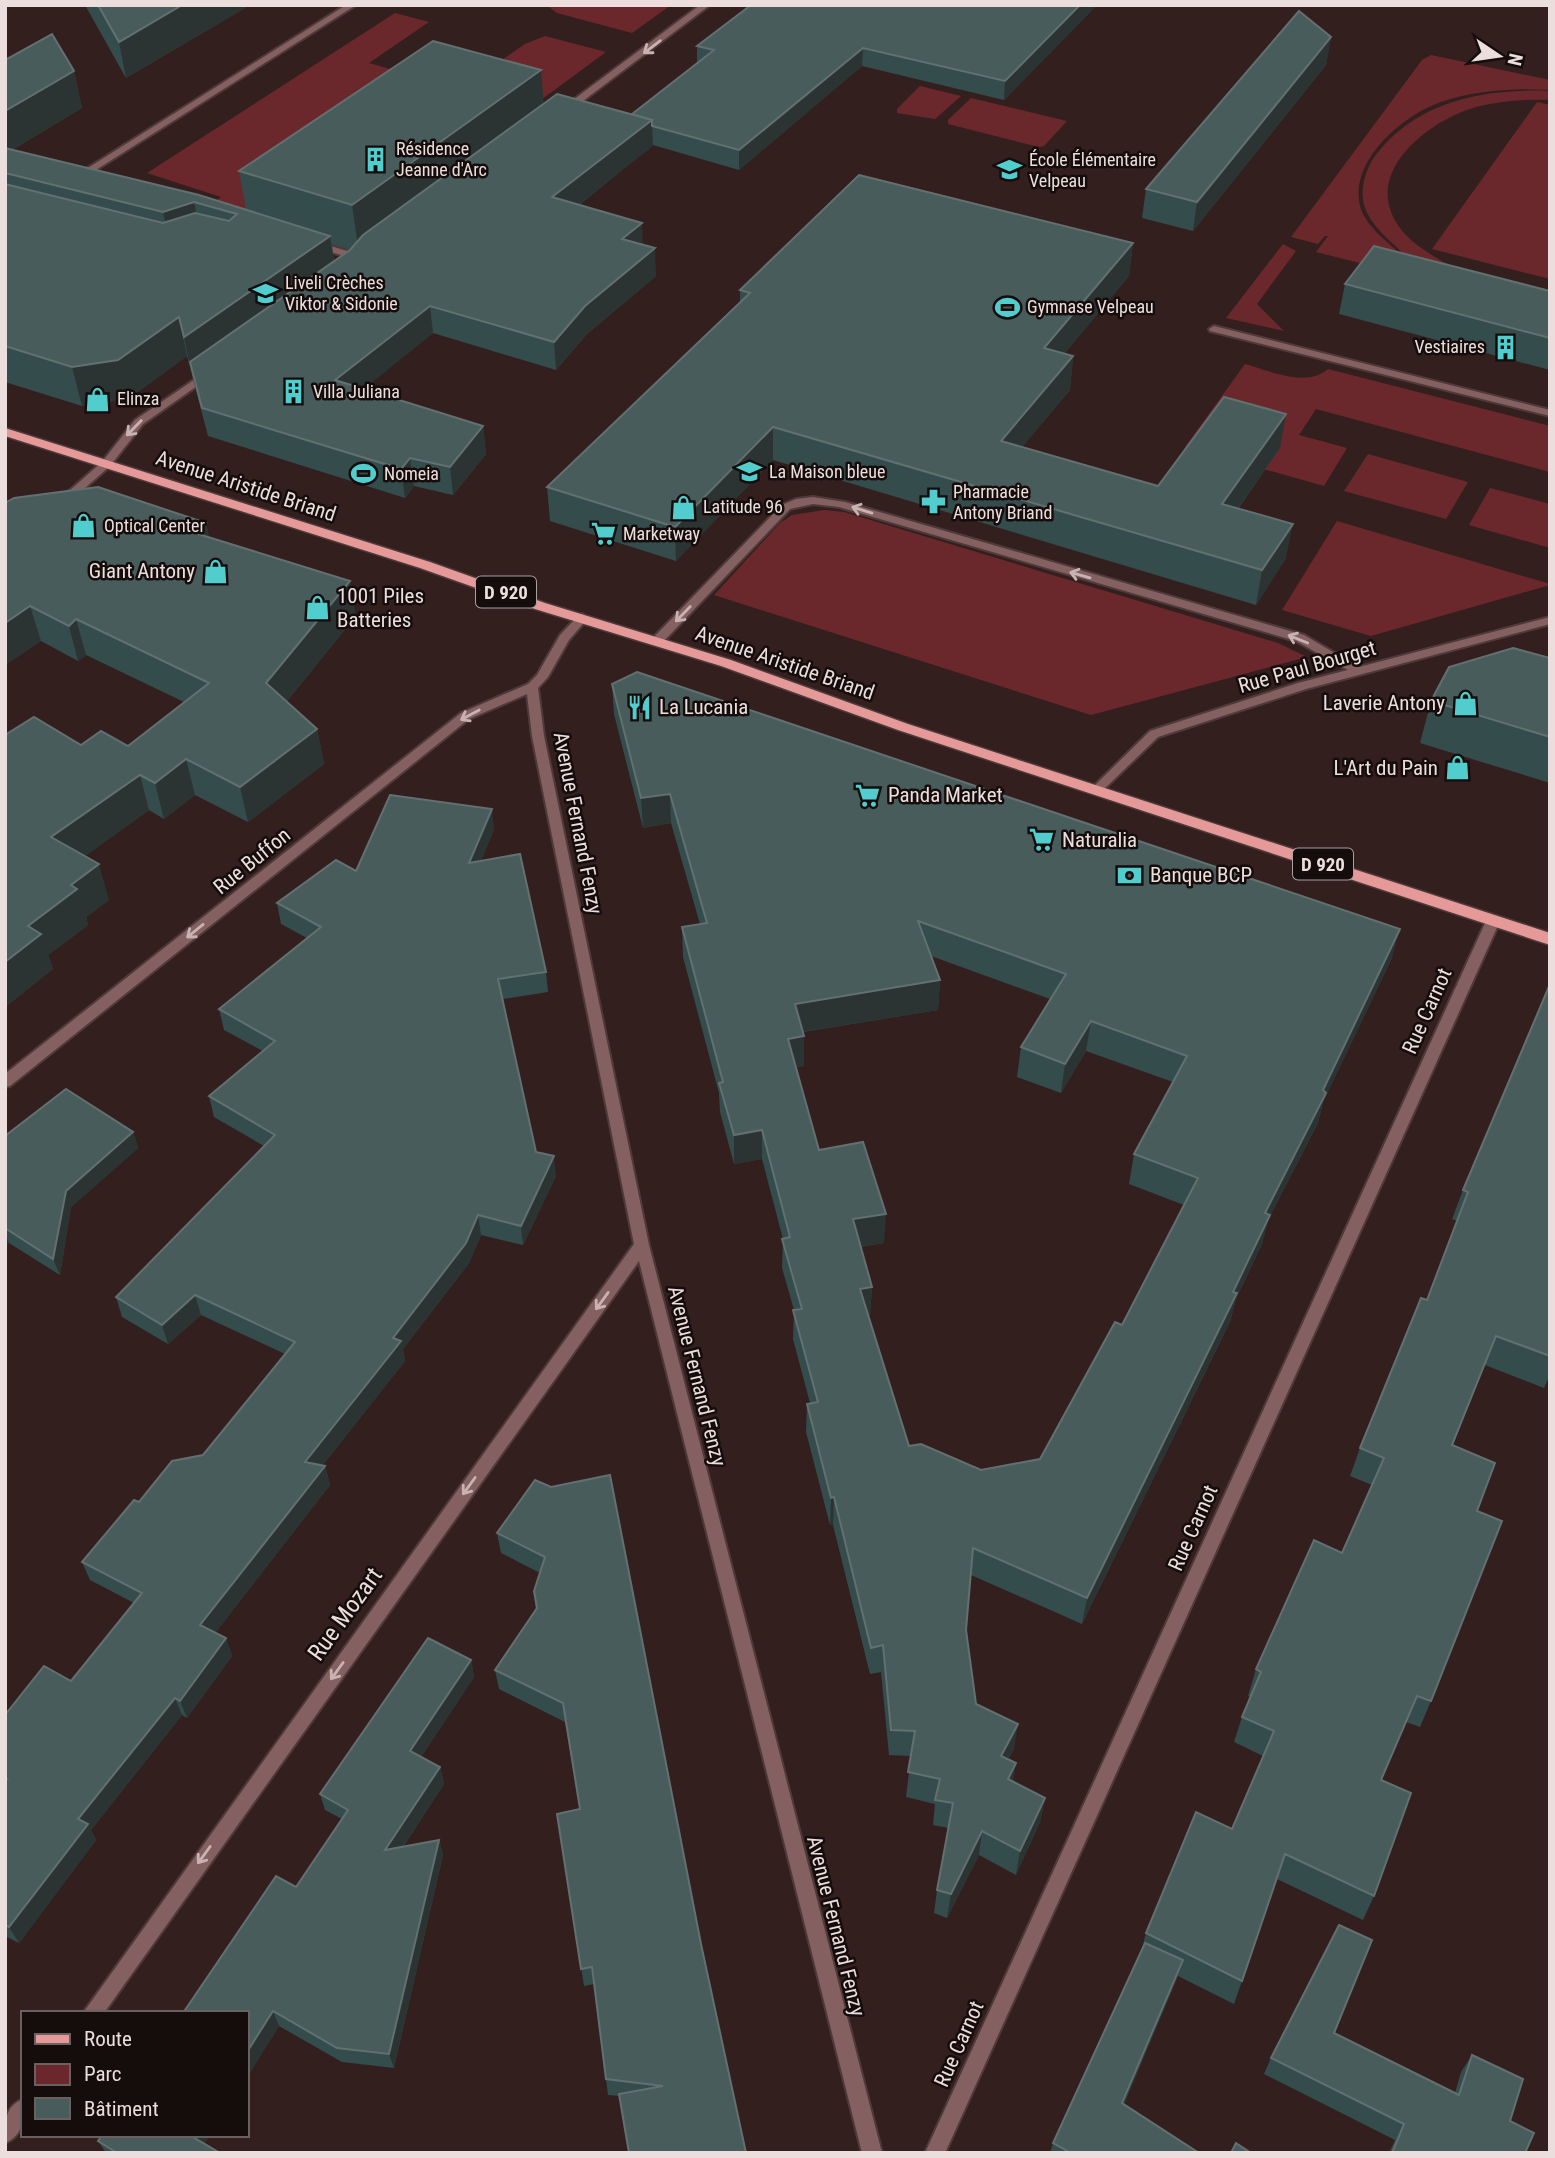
<svg xmlns="http://www.w3.org/2000/svg" width="1555" height="2158" viewBox="0 0 1555 2158" font-family="'Roboto Condensed',sans-serif">
<style>
.green{fill:#6b282c}
.lines{fill:none;stroke-linecap:round;stroke-linejoin:round}
.service-casing{stroke:#4e3a3a;stroke-width:4}
.minor-casing{stroke:#4e3a3a;stroke-width:4}
.primary-casing{stroke:#4e3a3a;stroke-width:3}
.service{fill:#856060;fill-rule:evenodd}
.minor{fill:#856060;fill-rule:evenodd}
.primary{fill:#e69999;fill-rule:evenodd}
.wall{fill:#354c4c;fill-rule:evenodd}
.shaded-wall{fill:#2c3333}
.building{fill:#495c5c;stroke:#627070;stroke-width:2;fill-rule:evenodd}
.oneway{stroke:#c9b2b2}
.labels{text-anchor:middle;stroke-width:5;stroke-linejoin:round;paint-order:stroke}
.far-poi-label{font-size:18px;fill:#eddede;stroke:#150c0c;text-anchor:start}
.shield{fill:#150c0c;stroke:#ac9f9f;stroke-width:2}
.shield-label{font-size:19px;font-weight:bold;fill:#eddede}
.street-label{font-size:21px;fill:#eddede;stroke:#150c0c}
.poi-label{font-size:21px;fill:#eddede;stroke:#150c0c;text-anchor:start}
.near-street-label{font-size:24px;fill:#eddede;stroke:#150c0c}
</style>
<rect width="100%" height="100%" fill="#341f1f"/>
<g class="green">
<polygon points="546,5 671,5 632,33 557,13"/>
<polygon points="395,13 429,22 369,63 442,84 247,218 209,206 221,197 147,173"/>
<polygon points="545,36 606,52 340,248 309,238 460,89 525,44"/>
<path d="M1431 55 1550 80V90C1514 88 1478 90 1444 101 1405 113 1349 160 1360 206 1365 225 1387 242 1401 254L1366 247 1406 257C1392 241 1373 229 1365 208 1359 191 1365 170 1375 156 1416 101 1484 88 1550 91V100C1525 99 1500 101 1476 107 1424 122 1355 179 1405 234 1432 264 1511 293 1550 311L1316 252 1328 236H1325L1318 244 1291 237 1422 60Z"/>
<polygon points="920,86 961,96 935,119 897,113 897,109"/>
<polygon points="971,98 1067,121 1044,146 1039,147 948,124 948,120"/>
<polygon points="1537,102 1550,105 1550,279 1432,249"/>
<polygon points="1283,244 1296,251 1257,304 1284,331 1226,318"/>
<path d="M1245 364C1271 371 1306 388 1328 369L1550 426V472L1316 409 1299 435 1347 448 1324 486 1185 447Z"/>
<polygon points="1368,454 1468,482 1446,519 1344,491"/>
<polygon points="1490,488 1550,504 1550,548 1469,525"/>
<polygon points="824,510 844,512 1278,643 1307,657 1091,715 714,595 780,523 792,515"/>
<polygon points="1337,521 1550,584 1550,585 1371,636 1282,610"/>
</g>
<g class="lines">
<defs>
<g id="service">
<polygon points="346,5 356,5 80,180 72,178"/>
<polygon points="317,242 364,256 366,258 361,261 314,247 314,243"/>
<polygon points="1214,326 1550,410 1550,416 1210,331 1209,329"/>
<polygon points="813,497 845,502 1304,635 1365,671 1363,674 1355,674 1296,641 839,507 813,504 790,509 661,644 653,644 653,638 782,505 796,499"/>
</g>
<g id="minor">
<polygon points="700,5 710,5 567,113 561,113 561,109"/>
<polygon points="210,369 215,372 214,374 143,424 110,466 68,503 60,503 60,499 102,462 135,420"/>
<polygon points="582,614 588,618 569,640 548,677 538,688 544,736 649,1245 882,2153 862,2153 639,1261 104,2013 83,2013 634,1244 532,736 527,694 469,719 10,1086 5,1087 5,1074 461,713 528,684 537,675 560,635 578,616"/>
<polygon points="1550,617 1550,624 1306,689 1158,737 1100,793 1096,794 1090,790 1150,731 1298,683"/>
<polygon points="1493,916 1500,921 945,2153 925,2153 1486,921"/>
<path d="M23 2099C23 2117 25 2135 5 2143 5 2125 3 2107 23 2099Z"/>
</g>
<polygon id="primary" points="5,428 430,562 545,603 731,660 908,724 1550,933 1550,945 898,730 721,666 535,609 420,568 5,436"/>
</defs>
<use href="#service" class="service-casing"/>
<use href="#minor" class="minor-casing"/>
<use href="#primary" class="primary-casing"/>
<use href="#service" class="service"/>
<use href="#minor" class="minor"/>
<use href="#primary" class="primary"/>
</g>
<g class="wall">
<polygon points="85,5 250,5 126,78"/>
<path d="M751 5H1097L1004 100 862 66 739 170 653 145 579 205 643 245 656 276 587 334 556 370 433 333 363 389 483 426 486 454 453 495 414 486 405 498 208 436 187 356 128 399 82 406 5 382V60L74 71 82 108 12 150 246 210 239 171 544 103 632 114 697 63V46ZM332 244 349 250 334 261Z"/>
<polygon points="1331,37 1326,65 1193,231 1142,218 1146,189"/>
<polygon points="1133,243 1129,276 1064,354 1073,356 1070,390 1022,447 1158,486 1280,448 1238,509 1286,558 1256,605 773,460 676,561 550,521 547,487 740,302 740,290"/>
<polygon points="1345,284 1550,291 1550,370 1339,314"/>
<polygon points="5,481 7,487 7,501 206,523 209,537 356,616 287,701 317,729 324,764 248,822 195,795 164,819 149,810 85,856 109,900 86,917 88,925 48,955 53,969 5,1007 5,735 81,745 128,746 184,702 86,655 78,661 41,641 5,665"/>
<polygon points="1550,658 1550,783 1420,743 1431,701"/>
<path d="M612 684 1392 958 1323 1102 1318 1123 1268 1220 1262 1244 1236 1299 1230 1322 1082 1624 971 1575 966 1630 976 1704 1014 1749 1008 1759 1013 1782 1045 1798 1040 1822 1016 1875 979 1855 947 1918 934 1913 937 1890 949 1828 933 1825 935 1804 906 1797 911 1756 889 1755 881 1672 870 1674 833 1525H830L806 1432 807 1404 810 1403 793 1339 794 1310 782 1268 783 1239 762 1159 734 1164 720 1112 719 1093 683 957 682 927 700 924 671 823 643 828 614 714ZM931 956 1050 999 1021 1047 1017 1077 1061 1093 1086 1051 1173 1082 1134 1154 1129 1184 1184 1205 1122 1325 1040 1459 981 1470 909 1446 868 1316 870 1315 872 1287 861 1247 884 1243 819 1150 796 1067 804 1066V1036L803 1032 938 1010 940 980Z"/>
<polygon points="494,829 481,861 546,972 548,992 503,999 536,1152 556,1176 523,1245 481,1235 469,1263 403,1349 405,1361 322,1466 325,1466 330,1485 215,1633 226,1638 232,1656 187,1718 182,1715 91,1830 96,1840 19,1943 7,1937 5,1939 5,1715 71,1681 134,1603 90,1580 82,1562 139,1502 203,1455 285,1354 201,1315 168,1344 122,1317 116,1297 264,1146 214,1117 209,1096 263,1051 224,1030 219,1009 307,938 281,924 277,903 356,871"/>
<polygon points="1550,984 1550,1375 1544,1388 1485,1365 1453,1445 1477,1511 1431,1701 1420,1727 1406,1722 1381,1780 1374,1896 1363,1920 1277,1879 1242,1981 1234,2004 1178,1976 1124,2104 1199,2153 1050,2153 1053,2143 1140,1956 1146,1933 1232,1829 1263,1756 1234,1742 1242,1717 1251,1697 1248,1696 1256,1669 1342,1553 1372,1485 1350,1476 1360,1448 1427,1300 1457,1221 1452,1219 1463,1190"/>
<polygon points="133,1132 138,1148 71,1207 60,1275 9,1243 5,1246 5,1136"/>
<polygon points="535,1480 701,1944 746,2153 619,2096 608,2095 594,1984 584,1986 557,1814 580,1809 565,1722 499,1689 495,1670 536,1609 534,1591 540,1573 501,1553 497,1533"/>
<polygon points="471,1660 474,1677 421,1757 440,1767 444,1784 403,1847 439,1840 443,1855 394,2068 342,2062 279,2026 247,2077 296,1887 342,1819 325,1810 320,1794"/>
<polygon points="1334,2033 1455,2093 1461,2072 1472,2055 1510,2121 1525,2153 1389,2153 1395,2140 1264,2074 1271,2058"/>
<polygon points="98,2141 205,2144 220,2153 106,2153"/>
</g>
<g class="shaded-wall">
<polygon points="182,5 250,5 126,78 119,42"/>
<polygon points="1080,5 1097,5 1004,100 1005,81"/>
<polygon points="1331,37 1326,65 1193,231 1197,202"/>
<polygon points="863,48 862,66 739,170 739,150"/>
<polygon points="541,70 545,116 359,253 352,205"/>
<polygon points="74,71 82,108 5,154 5,111"/>
<polygon points="652,120 653,146 554,224 552,197"/>
<polygon points="194,202 202,240 171,250 163,212"/>
<polygon points="642,223 643,250 622,239"/>
<polygon points="330,236 336,275 190,362 192,376 184,337"/>
<polygon points="1133,243 1129,276 1041,382 1044,348"/>
<polygon points="655,248 656,276 587,334 556,370 554,342 585,306"/>
<polygon points="430,306 433,333 339,409 335,380"/>
<polygon points="179,317 187,356 128,399 82,406 72,367"/>
<polygon points="1073,356 1070,390 999,475 1001,441"/>
<polygon points="1286,414 1280,448 1217,538 1222,504"/>
<polygon points="483,426 486,454 453,495 450,467"/>
<polygon points="773,427 773,460 676,561 675,527"/>
<polygon points="410,458 414,486 405,498 401,469"/>
<polygon points="5,481 7,487 8,528 5,530"/>
<polygon points="206,523 214,558 195,533"/>
<polygon points="1293,524 1286,558 1256,605 1262,570"/>
<polygon points="350,581 356,616 273,718 266,683"/>
<polygon points="30,606 41,641 5,665 5,623"/>
<polygon points="76,619 86,655 78,661 69,626"/>
<polygon points="317,729 324,764 248,822 240,787"/>
<polygon points="186,759 195,795 164,819 155,783"/>
<polygon points="140,775 149,810 62,873 51,837"/>
<polygon points="670,794 671,823 643,828 641,798"/>
<polygon points="492,809 494,829 472,883 469,863"/>
<polygon points="99,864 109,900 86,917 88,925 48,955 53,969 5,1007 5,962 28,926 71,885"/>
<polygon points="1400,929 1392,958 1323,1102 1318,1123 1268,1220 1262,1244 1236,1299 1230,1322 1082,1624 1087,1598 1233,1292 1265,1213"/>
<polygon points="940,980 938,1010 794,1033 795,1004"/>
<polygon points="1091,1021 1086,1051 1061,1093 1065,1064"/>
<polygon points="804,1036 804,1066 788,1068 788,1039"/>
<polygon points="762,1130 762,1159 734,1164 734,1135"/>
<polygon points="133,1132 138,1148 71,1207 60,1275 53,1259 66,1191"/>
<polygon points="554,1156 556,1176 523,1245 521,1226"/>
<polygon points="886,1214 884,1243 852,1248 853,1219"/>
<polygon points="478,1215 481,1235 469,1263 403,1349 405,1361 310,1481 305,1462"/>
<polygon points="5,1233 9,1243 5,1246"/>
<polygon points="872,1287 870,1315 859,1317 860,1289"/>
<polygon points="195,1295 201,1315 168,1344 162,1325"/>
<polygon points="325,1466 330,1485 207,1643 200,1625"/>
<polygon points="834,1497 833,1525 830,1525 831,1498"/>
<polygon points="226,1638 232,1656 187,1718 180,1701"/>
<polygon points="471,1660 474,1677 414,1768 410,1751"/>
<polygon points="175,1698 182,1715 91,1830 96,1840 19,1943 9,1927 78,1819"/>
<polygon points="1018,1724 1014,1749 997,1781 1001,1756"/>
<polygon points="1016,1763 1012,1788 1008,1779"/>
<polygon points="440,1767 444,1784 390,1866 385,1850"/>
<polygon points="1045,1798 1040,1822 1016,1875 1020,1851"/>
<polygon points="982,1831 979,1855 947,1918 951,1894"/>
<polygon points="439,1840 443,1855 394,2068 389,2054"/>
<polygon points="1183,1960 1177,1978 1117,2119 1122,2103"/>
<polygon points="273,2011 279,2026 247,2077 247,2052"/>
<polygon points="194,2135 210,2135 201,2150 193,2137"/>
</g>
<g class="building">
<polygon points="98,5 182,5 119,42"/>
<polygon points="751,5 1080,5 1005,81 863,48 739,150 652,126 652,120 632,114 714,50 697,46"/>
<polygon points="1299,11 1331,37 1197,202 1146,189"/>
<polygon points="52,34 74,71 5,111 5,60"/>
<polygon points="433,41 541,70 352,205 239,171"/>
<polygon points="557,94 652,120 552,197 642,223 622,239 655,248 585,306 554,342 430,306 335,380 483,426 450,467 410,458 401,469 202,408 190,362 350,250 363,235"/>
<polygon points="5,148 199,195 330,236 184,337 179,317 118,360 72,367 5,346 5,184 163,223 195,213 229,221 237,214 194,202 163,212 5,173"/>
<polygon points="859,175 1133,243 1044,348 1073,356 1001,441 1158,486 1224,397 1286,414 1222,504 1293,524 1262,570 773,427 675,527 547,487 750,293 740,290"/>
<polygon points="1374,246 1550,291 1550,338 1345,284"/>
<polygon points="98,487 206,523 195,533 350,581 266,683 317,729 240,787 186,759 155,783 140,775 51,837 99,864 71,885 77,889 28,926 41,934 5,962 5,735 34,717 81,745 101,731 128,746 209,683 76,619 69,626 30,606 5,623 5,503 14,498"/>
<polygon points="1513,648 1550,658 1550,737 1431,701 1449,667"/>
<path d="M637 672 1400 929 1323 1090 1326 1093 1265 1213 1270 1215 1233 1292 1237 1293 1087 1598 973 1548 966 1630 976 1704 1018 1724 1001 1756 1016 1763 1008 1779 1045 1798 1020 1851 982 1831 951 1894 937 1890 953 1803 935 1800 940 1779 908 1772 915 1731 891 1730 883 1645 871 1648 834 1497 831 1498 807 1404 818 1402 793 1310 802 1309 782 1239 790 1237 762 1130 734 1135 719 1083 723 1082 682 927 707 923 670 794 641 798 612 684ZM918 921 1066 974 1021 1047 1065 1064 1091 1021 1187 1056 1134 1154 1198 1178 1122 1325 1115 1322 1040 1459 981 1470 921 1444 909 1446 860 1289 872 1287 853 1219 886 1214 863 1142 819 1150 788 1039 804 1036 795 1004 940 980Z"/>
<polygon points="390,795 492,809 469,863 520,854 546,972 498,979 536,1152 554,1156 521,1226 478,1215 466,1243 393,1338 401,1341 305,1462 325,1466 200,1625 226,1638 180,1701 175,1698 78,1819 88,1824 9,1927 5,1925 5,1780 7,1779 5,1778 5,1715 44,1666 71,1681 142,1593 82,1562 134,1500 139,1502 172,1461 203,1455 295,1342 195,1295 162,1325 116,1297 275,1135 209,1096 275,1041 219,1009 321,927 277,903 336,860 356,871"/>
<polygon points="1550,984 1550,1356 1496,1336 1452,1445 1495,1463 1477,1511 1502,1521 1431,1701 1417,1696 1381,1780 1411,1793 1374,1896 1285,1854 1242,1981 1146,1933 1196,1812 1232,1829 1274,1731 1242,1717 1261,1672 1256,1669 1314,1540 1342,1553 1384,1458 1360,1448 1421,1298 1427,1300 1468,1192 1463,1190"/>
<polygon points="66,1089 133,1132 66,1191 53,1259 5,1228 5,1136"/>
<polygon points="610,1475 701,1944 746,2153 629,2153 619,2094 663,2086 606,2079 592,1967 581,1969 557,1814 580,1809 563,1703 495,1670 537,1608 534,1591 545,1557 497,1533 535,1480 551,1487"/>
<polygon points="428,1638 471,1660 410,1751 440,1767 385,1850 439,1840 389,2054 337,2048 273,2011 247,2052 247,2013 183,2013 276,1876 296,1887 348,1810 320,1794"/>
<polygon points="1339,1925 1372,1940 1334,2033 1459,2095 1472,2055 1523,2079 1510,2121 1534,2133 1525,2153 1392,2153 1404,2124 1271,2058"/>
<polygon points="1145,1943 1183,1960 1122,2103 1199,2153 1071,2153 1053,2143"/>
<polygon points="102,2135 194,2135 193,2137 220,2153 117,2153 98,2141"/>
<polygon points="1236,2143 1251,2153 1231,2153"/>
</g>
<defs><path id="oneway-shaft" d="M-6 0H5M1.5-3L5.5 0L1.5 3" fill="none" stroke-width="1.6" stroke-linecap="round" stroke-linejoin="round" transform="scale(1.75)"/></defs>
<g class="oneway">
<use href="#oneway-shaft" transform="translate(652 47) rotate(143)"/>
<use href="#oneway-shaft" transform="translate(134 428) rotate(134)"/>
<use href="#oneway-shaft" transform="translate(862 510) rotate(-163)"/>
<use href="#oneway-shaft" transform="translate(1080 575) rotate(-164)"/>
<use href="#oneway-shaft" transform="translate(683 614) rotate(134)"/>
<use href="#oneway-shaft" transform="translate(1298 639) rotate(-158)"/>
<use href="#oneway-shaft" transform="translate(470 715) rotate(152)"/>
<use href="#oneway-shaft" transform="translate(195 931) rotate(141)"/>
<use href="#oneway-shaft" transform="translate(602 1301) rotate(126)"/>
<use href="#oneway-shaft" transform="translate(469 1486) rotate(126)"/>
<use href="#oneway-shaft" transform="translate(337 1671) rotate(126)"/>
<use href="#oneway-shaft" transform="translate(204 1855) rotate(126)"/>
</g>
<defs>
<symbol id="building-bare" viewBox="-9 -9 18 18"><path d="M-4-6H4V6H1V3H-1V6H-4ZM-2.5-4.3h1.7v1.8h-1.7ZM.8-4.3h1.7v1.8H.8ZM-2.5-1h1.7V.8h-1.7ZM.8-1h1.7V.8H.8Z" fill="#52cdcd" stroke="#150c0c" stroke-width="2.5" paint-order="stroke"/></symbol>
<symbol id="school-bare" viewBox="-9 -9 18 18"><path d="M0-5L7-2L0 1L-7-2ZM-4 1L0 2.5L4 1V4Q0 6-4 4Z" fill="#52cdcd" stroke="#150c0c" stroke-width="2.5" paint-order="stroke"/></symbol>
<symbol id="stadium-bare" viewBox="-9 -9 18 18"><path d="M0-5a6.5 5 0 1 0 0 10a6.5 5 0 1 0 0-10ZM-3.5-1.8h7v3.6h-7Z" fill="#52cdcd" stroke="#150c0c" stroke-width="2.5" paint-order="stroke"/></symbol>
<symbol id="shop-bare" viewBox="-9 -9 18 18"><path d="M-5-2.5h2.3a2.7 3.5 0 0 1 5.4 0H5L5.5 6h-11ZM-1.5-2.5h3a1.5 2.3 0 0 0-3 0Z" fill="#52cdcd" stroke="#150c0c" stroke-width="2.5" paint-order="stroke"/></symbol>
<symbol id="pharmacy-bare" viewBox="-9 -9 18 18"><path d="M-2-6h4v4h4v4h-4v4h-4v-4h-4v-4h4Z" fill="#52cdcd" stroke="#150c0c" stroke-width="2.5" paint-order="stroke"/></symbol>
<symbol id="supermarket-bare" viewBox="-9 -9 18 18"><path d="M-6-5.5h2.5l.6 2H6L4.5 2H-2.5L-4.4-4H-6ZM-1.5 3.2a1.3 1.3 0 1 0 .1 0ZM3 3.2a1.3 1.3 0 1 0 .1 0Z" fill="#52cdcd" stroke="#150c0c" stroke-width="2.5" paint-order="stroke"/></symbol>
<symbol id="restaurant-bare" viewBox="-9 -9 18 18"><path d="M-5-6h1v4h1v-4h1v4h1v-4h1v5L-1.5 .5V6h-2V.5L-5-1ZM5-6V6H3V1.5H1.5Q1.5-4 5-6Z" fill="#52cdcd" stroke="#150c0c" stroke-width="2.5" paint-order="stroke"/></symbol>
<symbol id="bank-bare" viewBox="-9 -9 18 18"><path d="M-6-4H6V4H-6ZM0-2.3a2.3 2.3 0 1 0 0 4.6a2.3 2.3 0 1 0 0-4.6Z" fill="#52cdcd" stroke="#150c0c" stroke-width="2.5" paint-order="stroke"/></symbol>
</defs>
<g fill-rule="evenodd">
<use href="#building-bare" x="358" y="142" width="35" height="35"/>
<use href="#school-bare" x="992" y="152" width="35" height="35"/>
<use href="#school-bare" x="248" y="276" width="35" height="35"/>
<use href="#stadium-bare" x="990" y="290" width="35" height="35"/>
<use href="#building-bare" x="1488" y="330" width="35" height="35"/>
<use href="#building-bare" x="276" y="374" width="35" height="35"/>
<use href="#shop-bare" x="80" y="382" width="35" height="35"/>
<use href="#school-bare" x="732" y="454" width="35" height="35"/>
<use href="#stadium-bare" x="346" y="456" width="35" height="35"/>
<use href="#pharmacy-bare" x="916" y="484" width="35" height="35"/>
<use href="#shop-bare" x="666" y="490" width="35" height="35"/>
<use href="#shop-bare" x="66" y="508" width="35" height="35"/>
<use href="#supermarket-bare" x="586" y="516" width="35" height="35"/>
<use href="#shop-bare" x="198" y="554" width="35" height="35"/>
<use href="#shop-bare" x="300" y="590" width="35" height="35"/>
<use href="#shop-bare" x="1448" y="686" width="35" height="35"/>
<use href="#restaurant-bare" x="622" y="690" width="35" height="35"/>
<use href="#shop-bare" x="1440" y="750" width="35" height="35"/>
<use href="#supermarket-bare" x="850" y="778" width="35" height="35"/>
<use href="#supermarket-bare" x="1024" y="822" width="35" height="35"/>
<use href="#bank-bare" x="1112" y="858" width="35" height="35"/>
</g>
<g class="labels">
<g class="far-poi-label">
<text x="396" y="155">Résidence<tspan x="396" dy="21">Jeanne d'Arc</tspan></text>
<text x="1029" y="166">École Élémentaire<tspan x="1029" dy="21">Velpeau</tspan></text>
<text x="285" y="289">Liveli Crèches<tspan x="285" dy="21">Viktor &amp; Sidonie</tspan></text>
<text x="1027" y="313">Gymnase Velpeau</text>
<text x="1485" y="353" text-anchor="end">Vestiaires</text>
<text x="313" y="398">Villa Juliana</text>
<text x="117" y="405">Elinza</text>
<text x="769" y="478">La Maison bleue</text>
<text x="384" y="480">Nomeia</text>
<text x="953" y="498">Pharmacie<tspan x="953" dy="21">Antony Briand</tspan></text>
<text x="703" y="513">Latitude 96</text>
<text x="104" y="532">Optical Center</text>
<text x="623" y="540">Marketway</text>
</g>
<g class="shield">
<rect x="476" y="576.5" width="60" height="31" rx="5"/>
<rect x="1293" y="848.5" width="60" height="31" rx="5"/>
</g>
<g class="shield-label">
<text x="506" y="599">D 920</text>
<text x="1323" y="871">D 920</text>
</g>
<g class="street-label">
<text transform="translate(246 486) rotate(18)" y="7">Avenue Aristide Briand</text>
<text transform="translate(785 663) rotate(19)" y="7">Avenue Aristide Briand</text>
<text transform="translate(1307 667) rotate(-16)" y="7">Rue Paul Bourget</text>
<text transform="translate(578 823) rotate(79)" y="7">Avenue Fernand Fenzy</text>
<text transform="translate(252 861) rotate(-39)" y="7">Rue Buffon</text>
<text transform="translate(1427 1011) rotate(-66)" y="7">Rue Carnot</text>
<text transform="translate(697 1376) rotate(76)" y="7">Avenue Fernand Fenzy</text>
<text transform="translate(1193 1528) rotate(-66)" y="7">Rue Carnot</text>
<text transform="translate(836 1926) rotate(76)" y="7">Avenue Fernand Fenzy</text>
<text transform="translate(959 2044) rotate(-66)" y="7">Rue Carnot</text>
</g>
<g class="poi-label">
<text x="195" y="578" text-anchor="end">Giant Antony</text>
<text x="337" y="603">1001 Piles<tspan x="337" dy="24">Batteries</tspan></text>
<text x="1445" y="710" text-anchor="end">Laverie Antony</text>
<text x="659" y="714">La Lucania</text>
<text x="1438" y="775" text-anchor="end">L'Art du Pain</text>
<text x="888" y="802">Panda Market</text>
<text x="1062" y="847">Naturalia</text>
<text x="1150" y="882">Banque BCP</text>
</g>
<g class="near-street-label">
<text transform="translate(345 1614) rotate(-54)" y="8">Rue Mozart</text>
</g>
</g>
<rect width="1555" height="2158" fill="none" stroke="#eddede" stroke-width="14"/>
<rect x="21" y="2011" width="228" height="126" fill="#150c0c" stroke="#6b6060" stroke-width="2"/>
<rect x="35" y="2034" width="35" height="10" fill="#e69999" stroke="#6b6060" stroke-width="2"/>
<text x="84" y="2046" font-size="21" fill="#eddede">Route</text>
<rect x="35" y="2064" width="35" height="21" fill="#6b282c" stroke="#6b6060" stroke-width="2"/>
<text x="84" y="2081" font-size="21" fill="#eddede">Parc</text>
<rect x="35" y="2098" width="35" height="21" fill="#495c5c" stroke="#6b6060" stroke-width="2"/>
<text x="84" y="2116" font-size="21" fill="#eddede">Bâtiment</text>
<g transform="translate(1499 56) rotate(103)" stroke="#150c0c" stroke-width="5" paint-order="stroke">
<path d="M0-5L12 26L0 18L-12 26Z" fill="#eddede"/>
<text y="-10" font-size="19" font-weight="bold" text-anchor="middle" fill="#eddede">N</text>
</g>
</svg>
